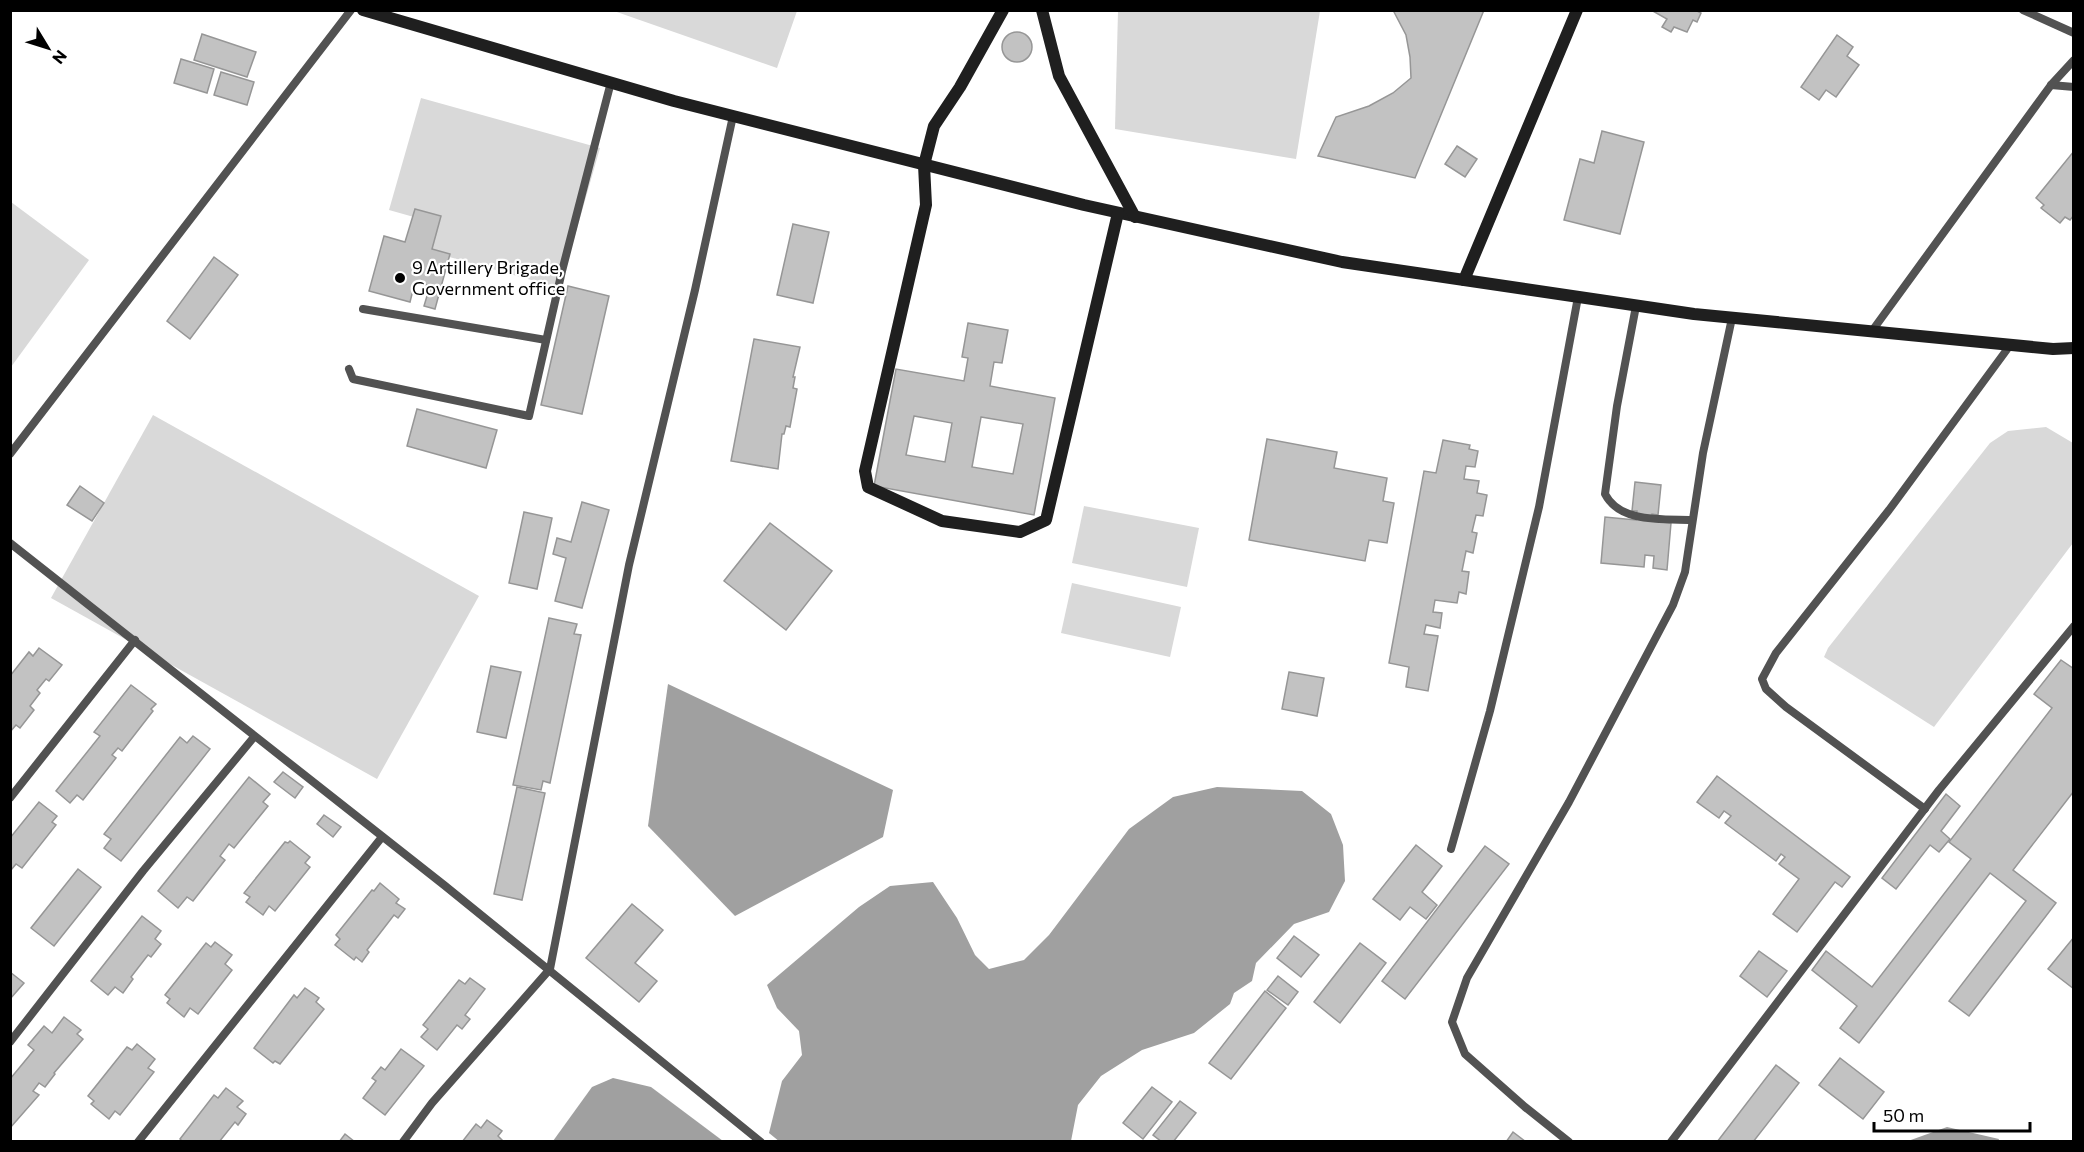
<svg xmlns="http://www.w3.org/2000/svg" width="2084" height="1152" viewBox="0 0 2084 1152" font-family="Commissioner,sans-serif">
<style>
.green{fill:#d9d9d9}
.water{fill:#a0a0a0}
.building{fill:#c2c2c2;stroke:#969696;stroke-width:1.5;fill-rule:evenodd}
.lines{fill:none;stroke-linecap:round;stroke-linejoin:round}
.lane{stroke:#525252;stroke-width:8}
.secondary{stroke:#1f1f1f;stroke-width:12}
.poi-dot{fill:#000;stroke:#fff;stroke-width:2}
.labels{text-anchor:middle;stroke-width:4.5;stroke-linejoin:round;paint-order:stroke}
.poi-label{font-size:18px;fill:#000;stroke:#fff;text-anchor:start}
</style>
<rect width="100%" height="100%" fill="#fff"/>
<g class="green">
<polygon points="614,11 797,11 777,68"/>
<polygon points="1118,11 1320,11 1296,159 1115,129"/>
<polygon points="421,98 600,148 560,288 428,251 435,223 389,210"/>
<polygon points="11,202 89,260 11,367"/>
<polygon points="153,415 479,596 377,779 51,598"/>
<polygon points="2046,427 2073,443 2073,543 1934,727 1824,657 1828,648 1990,443 2008,431"/>
<polygon points="1084,506 1199,528 1187,587 1072,563"/>
<polygon points="1072,583 1181,607 1170,657 1061,633"/>
</g>
<g class="water">
<polygon points="668,684 893,790 883,837 735,916 648,826"/>
<polygon points="1217,787 1302,791 1331,814 1343,845 1345,881 1329,912 1294,924 1256,963 1252,981 1234,993 1230,1004 1194,1033 1142,1050 1101,1076 1078,1105 1071,1141 780,1142 769,1133 782,1081 802,1055 799,1031 777,1008 767,985 859,907 890,886 933,882 957,918 975,955 989,969 1024,960 1049,935 1129,829 1173,797"/>
<polygon points="613,1078 651,1087 723,1141 553,1141 592,1087"/>
<polygon points="1947,1127 1999,1139 1998,1142 1908,1141"/>
</g>
<g class="building">
<polygon points="1393,10 1484,10 1415,178 1318,156 1336,117 1369,106 1393,93 1411,78 1410,57 1406,35"/>
<polygon points="1651,10 1695,10 1701,13 1697,22 1693,20 1687,32 1674,27 1671,32 1662,27 1667,19"/>
<circle cx="1017" cy="47" r="15"/>
<polygon points="202,34 256,52 247,77 194,60"/>
<polygon points="1837,35 1853,47 1847,56 1859,65 1836,97 1826,90 1819,100 1801,87"/>
<polygon points="181,59 214,69 207,93 174,83"/>
<polygon points="221,72 254,82 247,105 214,95"/>
<polygon points="1602,131 1644,142 1620,234 1564,220 1580,159 1594,163"/>
<polygon points="1457,146 1477,159 1465,177 1445,164"/>
<polygon points="2074,151 2074,215 2070,220 2065,217 2060,223 2041,208 2044,205 2036,198"/>
<polygon points="415,209 441,216 432,249 450,254 435,309 424,306 430,286 415,282 410,302 369,291 384,236 405,242"/>
<polygon points="793,224 829,232 813,303 777,295"/>
<polygon points="214,257 238,275 190,339 167,321"/>
<polygon points="568,286 609,296 582,414 541,405"/>
<path d="M968 323 1008 330 1002 363 994 362 990 386 1055 398 1034 515 874 486 896 369 964 381 968 358 962 357ZM914 416 952 423 945 462 906 455ZM981 417 1023 424 1013 474 972 467Z"/>
<polygon points="754,339 800,347 793,377 795,377 793,388 797,389 790,427 786,426 784,434 782,434 778,469 731,461"/>
<polygon points="417,409 497,430 486,468 407,446"/>
<polygon points="1267,439 1337,452 1334,468 1387,478 1383,501 1394,503 1387,543 1369,540 1365,561 1249,540"/>
<polygon points="1443,440 1470,445 1469,449 1478,451 1475,467 1466,466 1464,479 1479,481 1477,493 1487,495 1483,516 1476,515 1472,532 1477,533 1473,553 1466,551 1462,571 1469,572 1466,594 1459,592 1457,603 1435,600 1433,612 1442,613 1440,628 1426,625 1424,634 1438,636 1428,691 1406,687 1409,667 1389,663 1424,471 1436,473"/>
<polygon points="1635,482 1661,485 1658,515 1652,514 1651,521 1671,523 1667,570 1653,568 1654,556 1645,555 1644,567 1601,563 1605,517 1636,520 1637,511 1632,511"/>
<polygon points="80,486 104,503 92,521 67,505"/>
<polygon points="582,502 609,510 582,608 555,601 566,558 553,554 557,538 571,542"/>
<polygon points="524,512 552,518 537,589 509,583"/>
<polygon points="770,523 832,571 786,630 724,581"/>
<polygon points="549,618 577,624 574,634 581,635 550,783 543,781 541,790 513,785"/>
<polygon points="39,648 62,665 49,681 46,679 37,690 40,693 30,706 34,710 20,728 16,725 10,732 10,676 29,652 33,656"/>
<polygon points="2061,660 2074,669 2074,791 2013,870 2056,903 1969,1016 1949,1001 2026,901 1990,873 1859,1043 1840,1028 1857,1006 1812,970 1826,951 1872,987 1971,859 1949,842 2052,708 2034,694"/>
<polygon points="491,666 521,672 506,738 477,732"/>
<polygon points="1289,672 1324,678 1317,716 1282,709"/>
<polygon points="131,685 156,704 151,709 153,711 122,751 118,748 112,755 116,758 83,800 77,795 70,803 56,791 100,736 94,732"/>
<polygon points="193,736 210,749 121,861 104,848 111,839 104,834 180,737 187,743"/>
<polygon points="283,772 303,787 295,798 274,782"/>
<polygon points="1717,776 1850,877 1842,887 1835,882 1797,932 1773,914 1799,879 1779,864 1785,857 1781,854 1776,861 1725,823 1731,816 1724,811 1719,818 1697,802"/>
<polygon points="249,777 270,794 263,802 268,806 234,848 229,844 220,856 225,860 193,901 187,897 178,908 158,891"/>
<polygon points="517,787 545,793 522,900 494,894"/>
<polygon points="1946,794 1960,806 1941,831 1950,839 1939,852 1930,845 1896,889 1882,878"/>
<polygon points="39,802 57,816 52,822 56,825 22,868 16,864 11,870 10,838"/>
<polygon points="324,815 341,827 333,837 317,824"/>
<polygon points="290,841 310,857 305,863 310,867 275,911 269,906 263,915 246,902 250,897 244,893 285,842 288,843"/>
<polygon points="1416,845 1442,866 1422,892 1437,905 1426,919 1410,907 1400,920 1373,899"/>
<polygon points="1485,846 1509,864 1405,999 1382,981"/>
<polygon points="78,869 101,887 54,946 31,928"/>
<polygon points="380,883 399,899 396,903 405,909 398,918 394,915 367,950 369,952 362,962 356,957 354,960 335,945 340,939 336,935 372,890 374,891"/>
<polygon points="632,904 663,930 635,963 657,981 639,1002 586,958"/>
<polygon points="142,916 161,931 155,939 161,944 151,957 148,955 131,977 133,979 123,993 115,987 108,995 91,981"/>
<polygon points="1294,936 1319,955 1301,977 1277,958"/>
<polygon points="2074,937 2074,989 2048,969"/>
<polygon points="215,942 232,955 225,964 232,970 198,1014 190,1008 184,1017 167,1003 170,999 165,995 206,943 211,947"/>
<polygon points="1360,943 1386,963 1340,1023 1314,1002"/>
<polygon points="1759,951 1787,971 1767,997 1740,976"/>
<polygon points="10,972 24,983 10,999"/>
<polygon points="1278,976 1298,992 1288,1005 1267,990"/>
<polygon points="470,978 485,989 465,1015 470,1019 462,1029 457,1025 437,1050 421,1037 428,1029 423,1025 459,980 465,984"/>
<polygon points="305,988 319,998 316,1002 324,1009 280,1064 275,1061 273,1063 254,1048 294,995 297,998"/>
<polygon points="1265,991 1286,1008 1231,1079 1209,1063"/>
<polygon points="64,1017 81,1030 77,1034 83,1039 54,1073 55,1074 45,1087 39,1083 33,1091 39,1095 10,1128 10,1079 34,1050 28,1045 44,1026 52,1033"/>
<polygon points="137,1044 155,1059 148,1068 154,1072 120,1115 115,1111 109,1119 91,1104 94,1101 88,1096 127,1047 132,1050"/>
<polygon points="401,1049 424,1066 385,1115 363,1098 376,1081 372,1078 381,1067 385,1070"/>
<polygon points="1840,1058 1884,1092 1863,1119 1819,1085"/>
<polygon points="1776,1065 1799,1083 1753,1142 1717,1142"/>
<polygon points="1152,1087 1172,1102 1143,1139 1123,1123"/>
<polygon points="226,1088 243,1101 237,1107 246,1114 238,1125 235,1122 219,1142 183,1142 180,1139 214,1095 218,1098"/>
<polygon points="1180,1101 1196,1113 1173,1142 1162,1142 1153,1135"/>
<polygon points="487,1120 502,1131 498,1136 504,1142 462,1142 476,1124 481,1128"/>
<polygon points="1513,1132 1526,1142 1506,1142"/>
<polygon points="345,1134 355,1142 339,1142"/>
</g>
<g class="lines">
<g class="lane">
<polyline points="2023,10 2074,33"/>
<polyline points="2051,85 2074,87"/>
<path d="M1636 306 1617 406 1605 494C1620 523 1662 519 1691 520"/>
<polyline points="363,309 546,340"/>
<polyline points="1872,331 2051,85 2074,60"/>
<polyline points="349,369 353,379 529,416 562,271 611,82"/>
<polyline points="10,454 351,10"/>
<polyline points="10,543 444,885 761,1142"/>
<polyline points="10,798 135,640"/>
<polyline points="1925,809 1786,707 1766,689 1762,679 1776,653 1889,510 2011,344"/>
<polyline points="1451,849 1490,711 1539,507 1578,297"/>
<polyline points="10,1042 143,871 254,737"/>
<polyline points="138,1142 382,837"/>
<polyline points="403,1142 432,1103 550,969 629,565 695,290 733,116"/>
<polyline points="1569,1142 1525,1107 1465,1054 1452,1022 1467,978 1569,802 1673,605 1685,572 1703,453 1732,318"/>
<polyline points="1671,1142 1939,790 2074,626"/>
</g>
<g class="secondary">
<polyline points="363,10 674,101 1084,205 1342,262 1694,314 2053,349 2074,348"/>
<polyline points="1003,10 960,87 934,126 924,165 926,205 865,471 868,487 942,521 1020,532 1046,520 1118,213"/>
<polyline points="1042,10 1059,76 1135,217"/>
<polyline points="1464,280 1577,10"/>
</g>
</g>
<circle class="poi-dot" cx="400" cy="278" r="6"/>
<g class="labels">
<g class="poi-label">
<text x="412" y="274">9 Artillery Brigade,<tspan x="412" dy="21">Government office</tspan></text>
</g>
</g>
<rect width="2084" height="1152" fill="none" stroke="#000000" stroke-width="24"/>
<g transform="translate(48 48) rotate(128)" stroke="#ffffff" stroke-width="4.5" paint-order="stroke">
<path d="M0-4.5L10 22L0 15L-10 22Z" fill="#000000"/>
<text y="-9" font-size="16" font-weight="bold" text-anchor="middle" fill="#000000">N</text>
</g>
<path d="M1874 1122v9h156v-9" fill="none" stroke="#000000" stroke-width="3"/>
<text x="1883" y="1122" font-size="18" fill="#000000" stroke="#ffffff" stroke-width="4.5" paint-order="stroke">50 m</text>
</svg>
